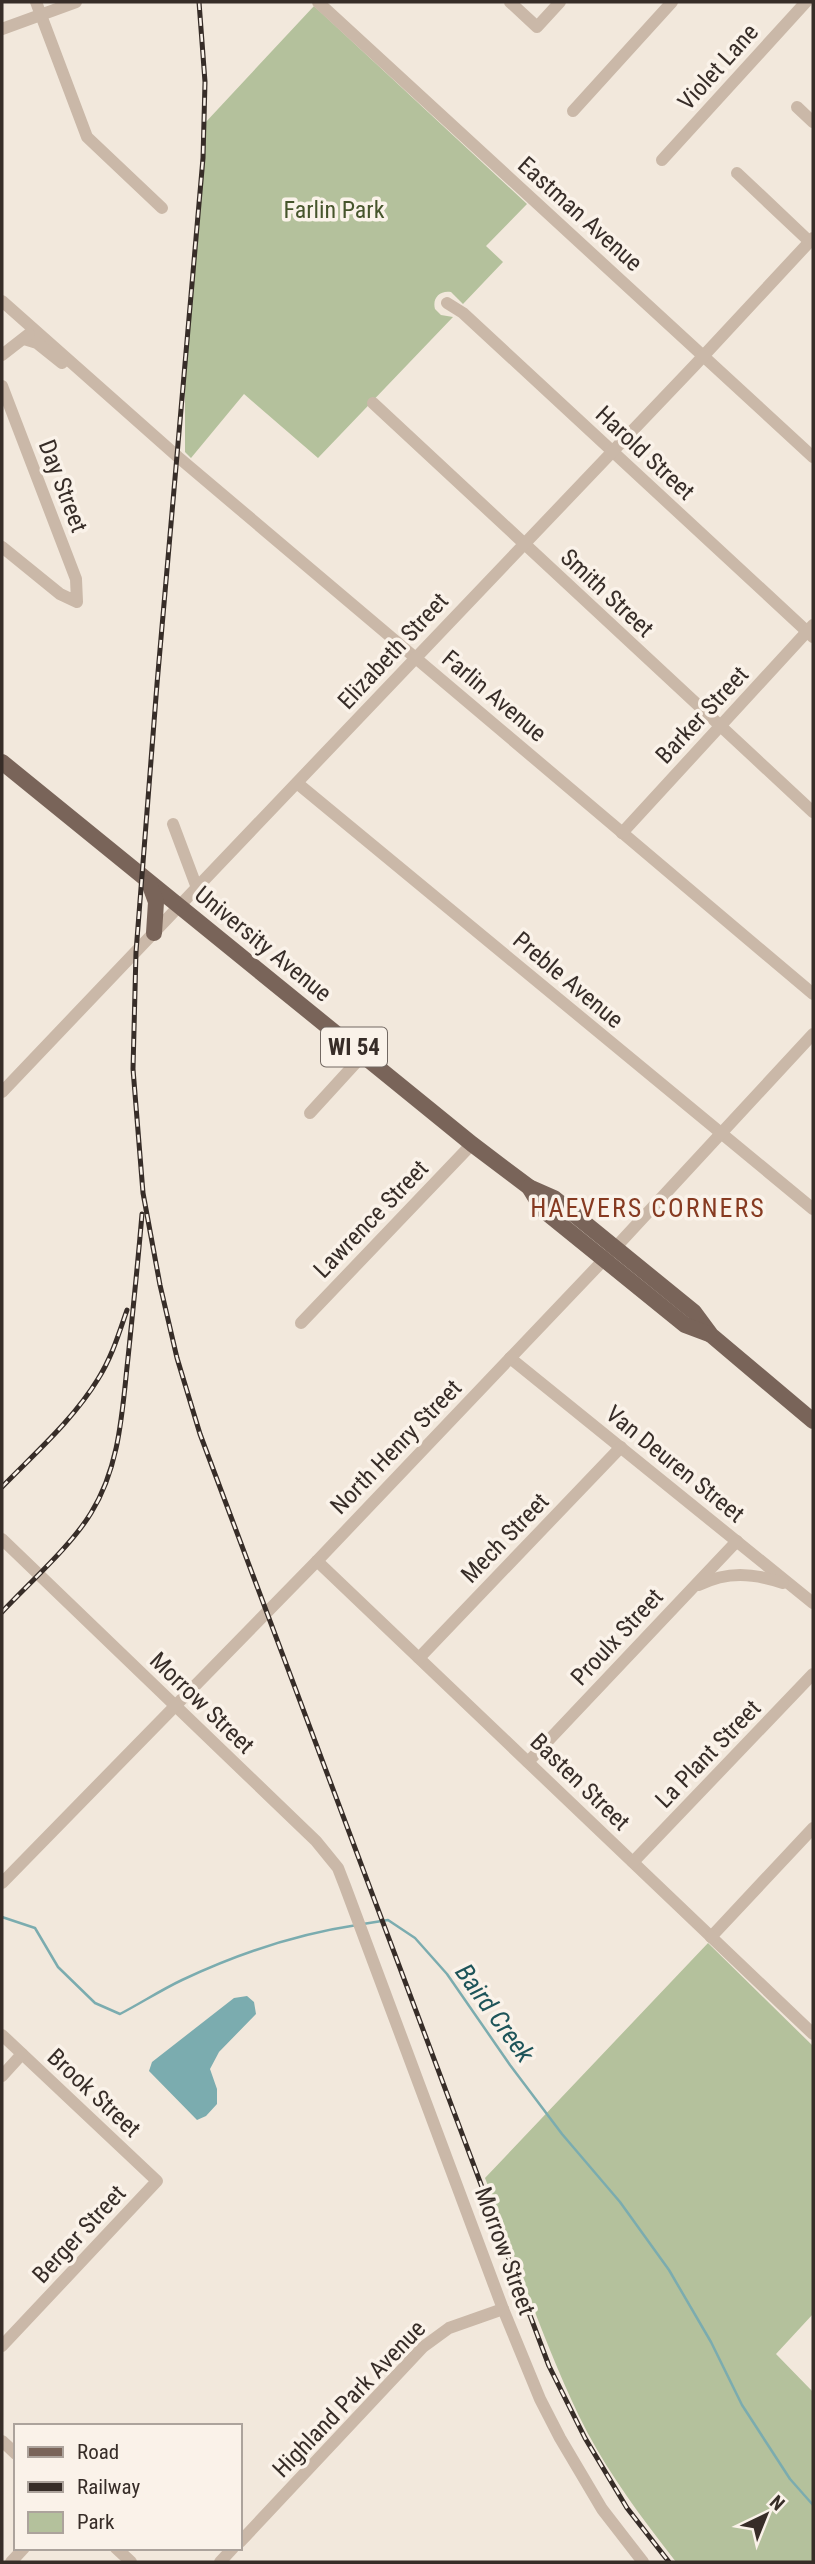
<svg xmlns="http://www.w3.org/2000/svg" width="815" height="2564" viewBox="0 0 815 2564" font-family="'Roboto Condensed',sans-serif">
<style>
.green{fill:#b4c19c}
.water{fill:#7bacaf}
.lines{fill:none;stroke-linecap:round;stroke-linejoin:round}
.stream{stroke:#7bacaf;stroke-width:2.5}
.minor{stroke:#cab8a8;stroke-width:12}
.major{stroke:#796459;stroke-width:16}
.rail-casing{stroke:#372d28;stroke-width:5}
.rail{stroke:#faf2e9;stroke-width:2.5;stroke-dasharray:8;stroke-linecap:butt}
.labels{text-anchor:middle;stroke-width:7;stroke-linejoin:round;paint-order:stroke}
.shield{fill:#faf2e9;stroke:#726862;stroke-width:2}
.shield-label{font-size:23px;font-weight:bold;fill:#372d28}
.street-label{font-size:24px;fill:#372d28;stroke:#faf2e9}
.park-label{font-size:24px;fill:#46552c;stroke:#faf2e9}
.neighbourhood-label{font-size:26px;letter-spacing:2px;fill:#863a21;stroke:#faf2e9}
.water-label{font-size:26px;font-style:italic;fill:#1d5459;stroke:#faf2e9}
</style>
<rect width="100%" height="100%" fill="#f2e8dc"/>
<g class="green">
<path d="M314 6 527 204 486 246 503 262 463 304 451 292C440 290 432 298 435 309L441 315 453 317 318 458 244 394 191 458 185 452V373L204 124Z"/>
<path d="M708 1943 813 2046V2314L776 2354 813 2392V2562H676C641 2517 604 2468 579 2416 542 2339 516 2258 485 2178Z"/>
</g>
<polygon class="water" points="247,1996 254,2002 256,2014 219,2052 210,2069 217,2089 217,2104 206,2116 197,2120 149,2071 152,2062 234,1998"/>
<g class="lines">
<g class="stream">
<path d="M2 1917 35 1928 58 1967 95 2003 120 2014C141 2003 161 1990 182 1980 237 1954 297 1934 357 1925"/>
<polyline points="363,1924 388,1920 415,1938 447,1974 510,2065 562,2134 620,2202 669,2270 711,2342 742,2405 790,2479 813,2505"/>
</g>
<g class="minor">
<polyline points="36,2 87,137 162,208"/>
<polyline points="318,2 813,457"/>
<polyline points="510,2 537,27 560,2"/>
<polyline points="2,29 76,2"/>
<polyline points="797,107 813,122"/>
<polyline points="573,111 672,2"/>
<polyline points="662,160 806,2"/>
<polyline points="737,173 810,242"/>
<polyline points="2,301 178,457 813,994"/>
<polyline points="447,303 463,313 813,637"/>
<polyline points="24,339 37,343 62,363"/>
<polyline points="2,355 29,334"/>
<polyline points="2,386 76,579 77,602 60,594 2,547"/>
<polyline points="373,403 813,812"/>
<polyline points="297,783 813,1209"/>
<polyline points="173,824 197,888"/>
<polyline points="622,833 813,625"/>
<polyline points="2,1092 695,365 813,238"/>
<polyline points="310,1113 363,1055"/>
<polyline points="301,1323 472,1144"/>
<polyline points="510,1358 813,1603"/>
<polyline points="2,1539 316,1841 338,1868 345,1886 503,2309 540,2399 560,2438 602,2509 643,2562"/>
<polyline points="317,1561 813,2034"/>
<path d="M699 1585C727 1571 753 1573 783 1583"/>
<polyline points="419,1658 621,1447"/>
<polyline points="528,1762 737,1541"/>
<polyline points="633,1862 813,1674"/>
<polyline points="2,1883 317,1561 615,1248 813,1034"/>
<polyline points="711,1937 813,1828"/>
<polyline points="2,2035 157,2181 2,2346"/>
<polyline points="2,2076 22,2054"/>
<polyline points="2,2441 16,2454"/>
<polyline points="240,2542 423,2347 449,2328 503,2309"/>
<polyline points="116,2548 131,2562"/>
<polyline points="11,2562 24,2548"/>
<polyline points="220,2562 233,2548"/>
</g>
<g class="major">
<polyline points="2,762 472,1144 529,1187 554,1198 694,1312 711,1335 813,1421"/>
<polyline points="149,883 156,902 154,933"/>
<polyline points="529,1187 543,1210 685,1325 709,1334"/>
</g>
<defs>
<g id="rail">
<polyline points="199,2 205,82 203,158 157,684 136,952 133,1069 143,1193 160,1285 177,1358 200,1434 549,2366 585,2438 627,2508 669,2562"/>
<path d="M2 1487C35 1453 73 1420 98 1379 112 1357 119 1333 127 1310"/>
<path d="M2 1612C29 1583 71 1546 91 1513 120 1466 122 1412 128 1358 133 1310 138 1262 142 1214"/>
</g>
</defs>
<use href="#rail" class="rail-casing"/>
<use href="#rail" class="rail"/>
</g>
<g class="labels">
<rect class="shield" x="321" y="1027.5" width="66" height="39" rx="5"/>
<g class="shield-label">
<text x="354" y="1055">WI 54</text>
</g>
<g class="street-label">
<text transform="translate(718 67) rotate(-48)" y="8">Violet Lane</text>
<text transform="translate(580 214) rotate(42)" y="8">Eastman Avenue</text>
<text transform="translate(645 453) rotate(43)" y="8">Harold Street</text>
<text transform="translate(63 486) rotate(69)" y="8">Day Street</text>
<text transform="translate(607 593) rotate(43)" y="8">Smith Street</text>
<text transform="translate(393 651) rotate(-47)" y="8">Elizabeth Street</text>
<text transform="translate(494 696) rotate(40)" y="8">Farlin Avenue</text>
<text transform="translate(702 715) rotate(-47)" y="8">Barker Street</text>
<text transform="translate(263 944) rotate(39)" y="8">University Avenue</text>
<text transform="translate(568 980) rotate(40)" y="8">Preble Avenue</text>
<text transform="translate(371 1219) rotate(-46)" y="8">Lawrence Street</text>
<text transform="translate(396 1447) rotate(-46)" y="8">North Henry Street</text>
<text transform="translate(675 1464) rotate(39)" y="8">Van Deuren Street</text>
<text transform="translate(505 1538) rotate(-46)" y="8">Mech Street</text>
<text transform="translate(617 1637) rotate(-47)" y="8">Proulx Street</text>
<text transform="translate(202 1703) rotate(44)" y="8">Morrow Street</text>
<text transform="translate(708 1754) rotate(-46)" y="8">La Plant Street</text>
<text transform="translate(580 1782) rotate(44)" y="8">Basten Street</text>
<text transform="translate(94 2093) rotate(43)" y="8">Brook Street</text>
<text transform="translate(79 2234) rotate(-47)" y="8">Berger Street</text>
<text transform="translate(505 2251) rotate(70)" y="8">Morrow Street</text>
<text transform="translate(349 2399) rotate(-46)" y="8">Highland Park Avenue</text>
</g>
<g class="park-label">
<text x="334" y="218">Farlin Park</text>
</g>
<g class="neighbourhood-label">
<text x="648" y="1217">HAEVERS CORNERS</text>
</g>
<g class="water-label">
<text transform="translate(495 2013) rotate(54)" y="9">Baird Creek</text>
</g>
</g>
<rect width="815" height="2564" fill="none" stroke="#372d28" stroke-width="7"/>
<rect x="14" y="2424" width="228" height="126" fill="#faf2e9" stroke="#aca39c" stroke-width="2"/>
<rect x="28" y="2447" width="35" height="10" fill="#796459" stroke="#aca39c" stroke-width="2"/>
<text x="77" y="2459" font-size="21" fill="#372d28">Road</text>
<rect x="28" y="2482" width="35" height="10" fill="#372d28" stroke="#aca39c" stroke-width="2"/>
<text x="77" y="2494" font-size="21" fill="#372d28">Railway</text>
<rect x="28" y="2512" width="35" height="21" fill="#b4c19c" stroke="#aca39c" stroke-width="2"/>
<text x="77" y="2529" font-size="21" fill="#372d28">Park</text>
<g transform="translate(766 2515) rotate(43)" stroke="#faf2e9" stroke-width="5" paint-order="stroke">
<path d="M0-5L12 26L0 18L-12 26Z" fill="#372d28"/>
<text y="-10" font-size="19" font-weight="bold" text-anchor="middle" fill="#372d28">N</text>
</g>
</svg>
